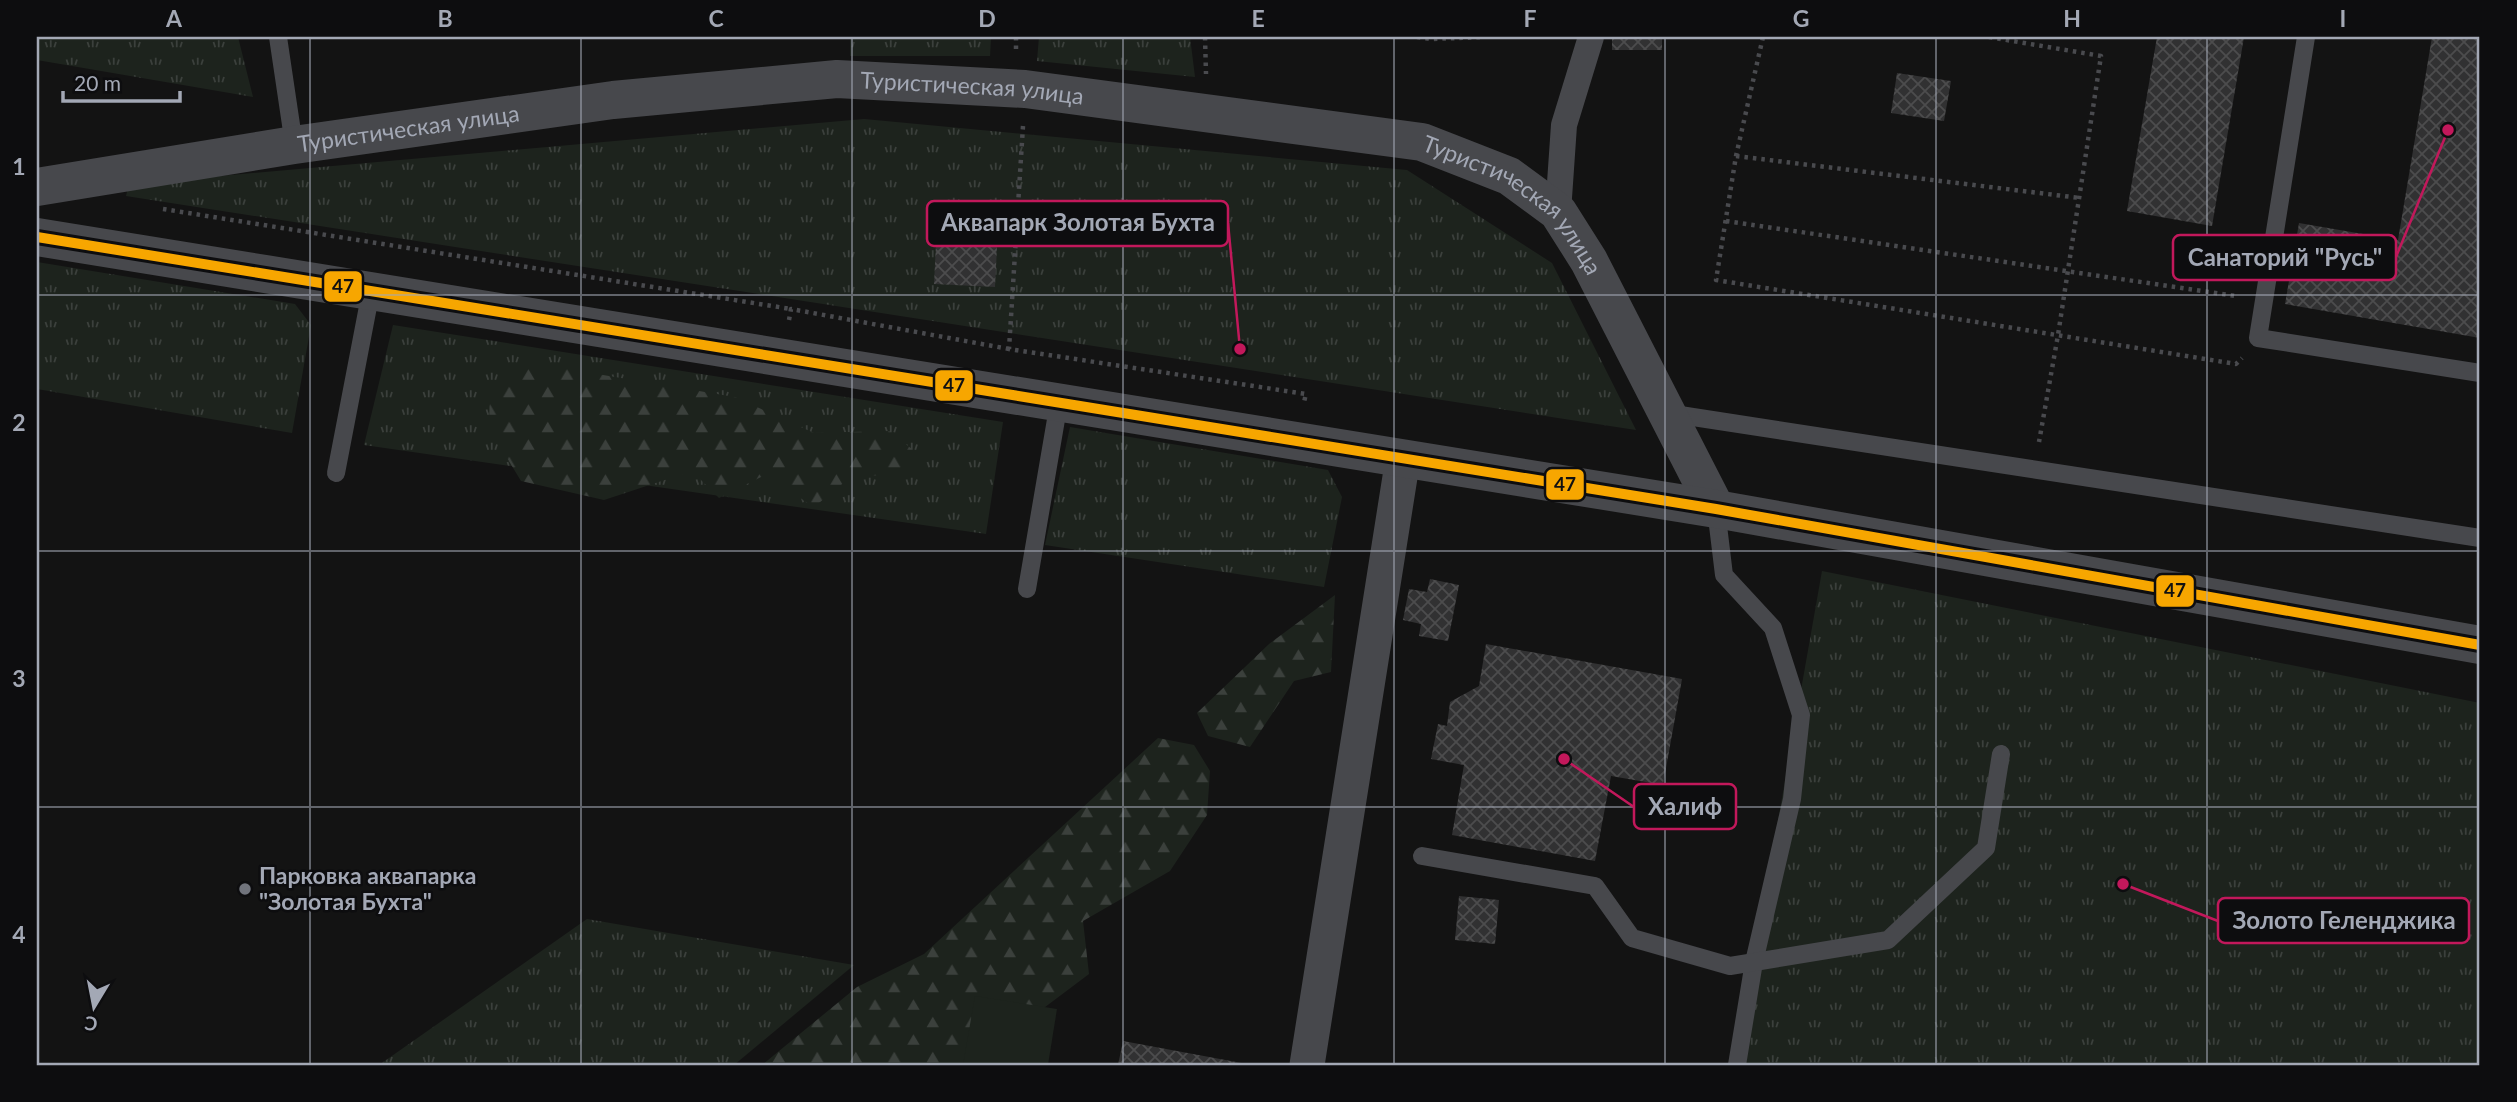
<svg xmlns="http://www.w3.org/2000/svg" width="2517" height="1102" viewBox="0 0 2517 1102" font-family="Lato,sans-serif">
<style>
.grass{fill:url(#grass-tufts)}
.forest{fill:url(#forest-firs)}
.pitch{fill:#1d231d}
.building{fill:url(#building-cross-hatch)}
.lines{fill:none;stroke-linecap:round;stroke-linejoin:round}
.path{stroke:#494a4e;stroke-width:4.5;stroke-dasharray:3.5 5;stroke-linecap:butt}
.service{stroke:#47484c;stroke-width:18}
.pedestrian{stroke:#47484c;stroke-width:26}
.minor{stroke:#47484c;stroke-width:35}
.tertiary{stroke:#47484c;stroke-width:38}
.bus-1-casing{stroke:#0d0d0f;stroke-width:16}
.bus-1{stroke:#f7a600;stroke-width:10}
.grid{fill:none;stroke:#a3a8b5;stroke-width:2;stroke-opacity:0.55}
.poi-dot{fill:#71747c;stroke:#0d0d0f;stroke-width:2.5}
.labels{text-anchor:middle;stroke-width:5;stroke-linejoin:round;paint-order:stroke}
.street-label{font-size:23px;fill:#a3a8b5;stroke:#0d0d0f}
.poi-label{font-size:23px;font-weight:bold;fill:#a3a8b5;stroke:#0d0d0f;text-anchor:start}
.leader{fill:none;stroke:#c2185b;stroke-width:2.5}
.callout-dot{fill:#c2185b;stroke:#0d0d0f;stroke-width:2.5}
.callout{fill:#0d0d0f;stroke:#c2185b;stroke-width:2.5}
.callout-label{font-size:24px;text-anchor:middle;font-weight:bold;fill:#a3a8b5}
.line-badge{stroke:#0d0d0f;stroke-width:2.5}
.pale-badge-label{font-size:19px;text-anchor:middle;font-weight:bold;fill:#111}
.neatline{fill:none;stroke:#a3a8b5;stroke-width:2.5}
.grid-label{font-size:23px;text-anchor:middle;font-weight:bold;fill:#a3a8b5}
</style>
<defs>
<pattern id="grass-tufts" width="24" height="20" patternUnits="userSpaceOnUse" patternTransform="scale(1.75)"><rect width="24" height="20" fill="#1d231d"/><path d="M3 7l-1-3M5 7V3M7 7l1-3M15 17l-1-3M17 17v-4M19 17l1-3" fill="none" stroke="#3b403c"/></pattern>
<pattern id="forest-firs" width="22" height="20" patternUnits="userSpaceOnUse" patternTransform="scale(1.75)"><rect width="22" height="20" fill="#1d231d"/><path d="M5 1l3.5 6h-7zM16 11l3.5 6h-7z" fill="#3b403c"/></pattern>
<pattern id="building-cross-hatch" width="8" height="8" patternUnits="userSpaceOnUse" patternTransform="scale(1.75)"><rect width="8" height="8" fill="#313132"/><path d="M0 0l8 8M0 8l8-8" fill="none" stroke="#4c4c4d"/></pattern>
</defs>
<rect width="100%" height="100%" fill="#131313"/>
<g class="grass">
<polygon points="37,37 238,37 253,97 37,60"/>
<polygon points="850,37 991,37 990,56 850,56"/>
<polygon points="1039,37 1190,37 1195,77 1037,61"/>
<polygon points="864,119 1407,170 1552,263 1636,430 126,196 129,184"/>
<polygon points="37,262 295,304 311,325 292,433 37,389"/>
<polygon points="393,325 1003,422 986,534 364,445"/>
<polygon points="1070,427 1328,470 1342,497 1324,587 1045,545"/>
<polygon points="1822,571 2480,703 2480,1065 1735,1065"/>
<polygon points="587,919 854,965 734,1065 379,1065"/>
</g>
<g class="forest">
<polygon points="519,361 735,397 814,433 889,431 912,449 903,475 852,476 814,507 765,475 719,498 692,471 604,500 521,481 489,428 490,386"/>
<polygon points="1335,595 1331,672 1294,681 1250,747 1208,736 1197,713 1269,644"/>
<polygon points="1158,738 1194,745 1210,771 1207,815 1170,871 1083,921 1089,974 968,1065 762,1065 857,987 924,954"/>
</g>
<polygon class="pitch" points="975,996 1057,1009 1048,1065 963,1065"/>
<g class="building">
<rect x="1612" y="37" width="50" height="13"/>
<polygon points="2157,37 2244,37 2212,226 2127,211"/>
<polygon points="2432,37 2480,37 2480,338 2285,304 2299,223 2398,240"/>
<polygon points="1897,73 1951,81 1944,121 1891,113"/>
<polygon points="936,244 997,247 995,287 934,284"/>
<polygon points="1430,579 1459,585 1448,641 1419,636 1421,624 1403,620 1409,589 1427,592"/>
<polygon points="1486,644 1682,679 1663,785 1611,776 1595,861 1452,835 1464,765 1431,759 1438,724 1447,726 1450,702 1479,686"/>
<polygon points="1459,896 1499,900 1495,944 1455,940"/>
<polygon points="1123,1041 1247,1064 1247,1065 1118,1065"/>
</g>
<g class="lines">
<g class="path">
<polyline points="1016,37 1016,50"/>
<polyline points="1205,37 1206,74"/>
<polyline points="1417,37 1431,39 1485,37"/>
<polyline points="1763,37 1736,156 1716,280 2236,364 2242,358"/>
<polyline points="1989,37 2101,56 2058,335 2039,442"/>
<polyline points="1023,126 1009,349 1306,394 1304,402"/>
<polyline points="1736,156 2080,198"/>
<polyline points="163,209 791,309"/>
<polyline points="1726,221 2236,296"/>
<polyline points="789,320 791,309 1009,349"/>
</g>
<g class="service">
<polyline points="278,37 294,145"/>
<polyline points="2306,37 2258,338 2480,373"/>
<polyline points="1667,413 2480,538"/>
<polyline points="336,473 371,291"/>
<polyline points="1716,509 1724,575 1773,628 1801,715 1792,799 1754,962 1737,1065"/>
<polyline points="1027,589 1059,402"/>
<polyline points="1422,856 1595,886 1632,938 1730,966 1888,940 1986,848 2001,754"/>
</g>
<polyline class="pedestrian" points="1558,212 1564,125 1591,37"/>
<polyline class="minor" points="1307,1065 1403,458"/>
<g class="tertiary">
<path id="s1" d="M37 187 294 145 613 100 837 79 1025 89 1422 142 1509 176 1558 212 1589 261 1716 509"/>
<polyline points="37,237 1716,509 2480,645"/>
</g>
<defs>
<polyline id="bus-1" points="37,237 1716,509 2480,645"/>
</defs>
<use href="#bus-1" class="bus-1-casing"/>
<use href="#bus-1" class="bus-1"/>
</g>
<path class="grid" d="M310 37V1065M581 37V1065M852 37V1065M1123 37V1065M1394 37V1065M1665 37V1065M1936 37V1065M2207 37V1065M37 295H2480M37 551H2480M37 807H2480"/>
<circle class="poi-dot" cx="245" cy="889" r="7"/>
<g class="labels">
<g class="street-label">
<text dy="8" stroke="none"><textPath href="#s1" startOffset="943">Туристическая улица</textPath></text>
<text dy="8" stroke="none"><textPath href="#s1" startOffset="376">Туристическая улица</textPath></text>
<text dy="8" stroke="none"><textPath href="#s1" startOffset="1510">Туристическая улица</textPath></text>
</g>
<g class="poi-label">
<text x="259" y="884">Парковка аквапарка<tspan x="259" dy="26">"Золотая Бухта"</tspan></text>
</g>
</g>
<path class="leader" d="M1240 349L1228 223M2448 130L2396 257M1564 759L1634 807M2123 884L2218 921"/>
<g class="callout-dot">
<circle cx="1240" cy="349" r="7"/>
<circle cx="2448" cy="130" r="7"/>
<circle cx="1564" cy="759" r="7"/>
<circle cx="2123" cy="884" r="7"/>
</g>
<g class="callout">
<rect x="927" y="201" width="301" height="45" rx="7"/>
<rect x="2173" y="235" width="223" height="45" rx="7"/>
<rect x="1634" y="784" width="102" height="45" rx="7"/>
<rect x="2218" y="898" width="251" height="45" rx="7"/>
</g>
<g class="callout-label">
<text x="1078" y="231">Аквапарк Золотая Бухта</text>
<text x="2285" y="266">Санаторий "Русь"</text>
<text x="1685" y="815">Халиф</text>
<text x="2344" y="929">Золото Геленджика</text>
</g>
<g class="line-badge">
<rect x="323" y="270" width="40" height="33" rx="7" fill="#f7a600"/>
<rect x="934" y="369" width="40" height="33" rx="7" fill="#f7a600"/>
<rect x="1545" y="468" width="40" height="33" rx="7" fill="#f7a600"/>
<rect x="2155" y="574" width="40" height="34" rx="7" fill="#f7a600"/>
</g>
<g class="pale-badge-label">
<text x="343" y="293">47</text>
<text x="954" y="392">47</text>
<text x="1565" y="491">47</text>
<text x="2175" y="597">47</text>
</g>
<rect width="2517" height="1102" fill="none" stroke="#0d0d0f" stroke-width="77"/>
<g transform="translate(94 1007) rotate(190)" stroke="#0d0d0f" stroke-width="5" paint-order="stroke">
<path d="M0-5L12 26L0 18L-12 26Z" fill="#a3a8b5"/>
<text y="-10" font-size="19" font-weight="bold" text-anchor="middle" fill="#a3a8b5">С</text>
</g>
<path d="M63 91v10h117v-10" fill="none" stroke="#a3a8b5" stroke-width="3.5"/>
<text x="74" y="91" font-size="21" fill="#a3a8b5" stroke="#0d0d0f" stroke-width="5" paint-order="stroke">20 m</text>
<rect x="38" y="38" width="2440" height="1026" class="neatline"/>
<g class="grid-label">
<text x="174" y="27">A</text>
<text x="445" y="27">B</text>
<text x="716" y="27">C</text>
<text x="987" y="27">D</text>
<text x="1258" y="27">E</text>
<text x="1530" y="27">F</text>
<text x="1801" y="27">G</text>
<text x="2072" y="27">H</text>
<text x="2343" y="27">I</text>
<text x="19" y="175">1</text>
<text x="19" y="431">2</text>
<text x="19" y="687">3</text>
<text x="19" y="943">4</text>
</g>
</svg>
